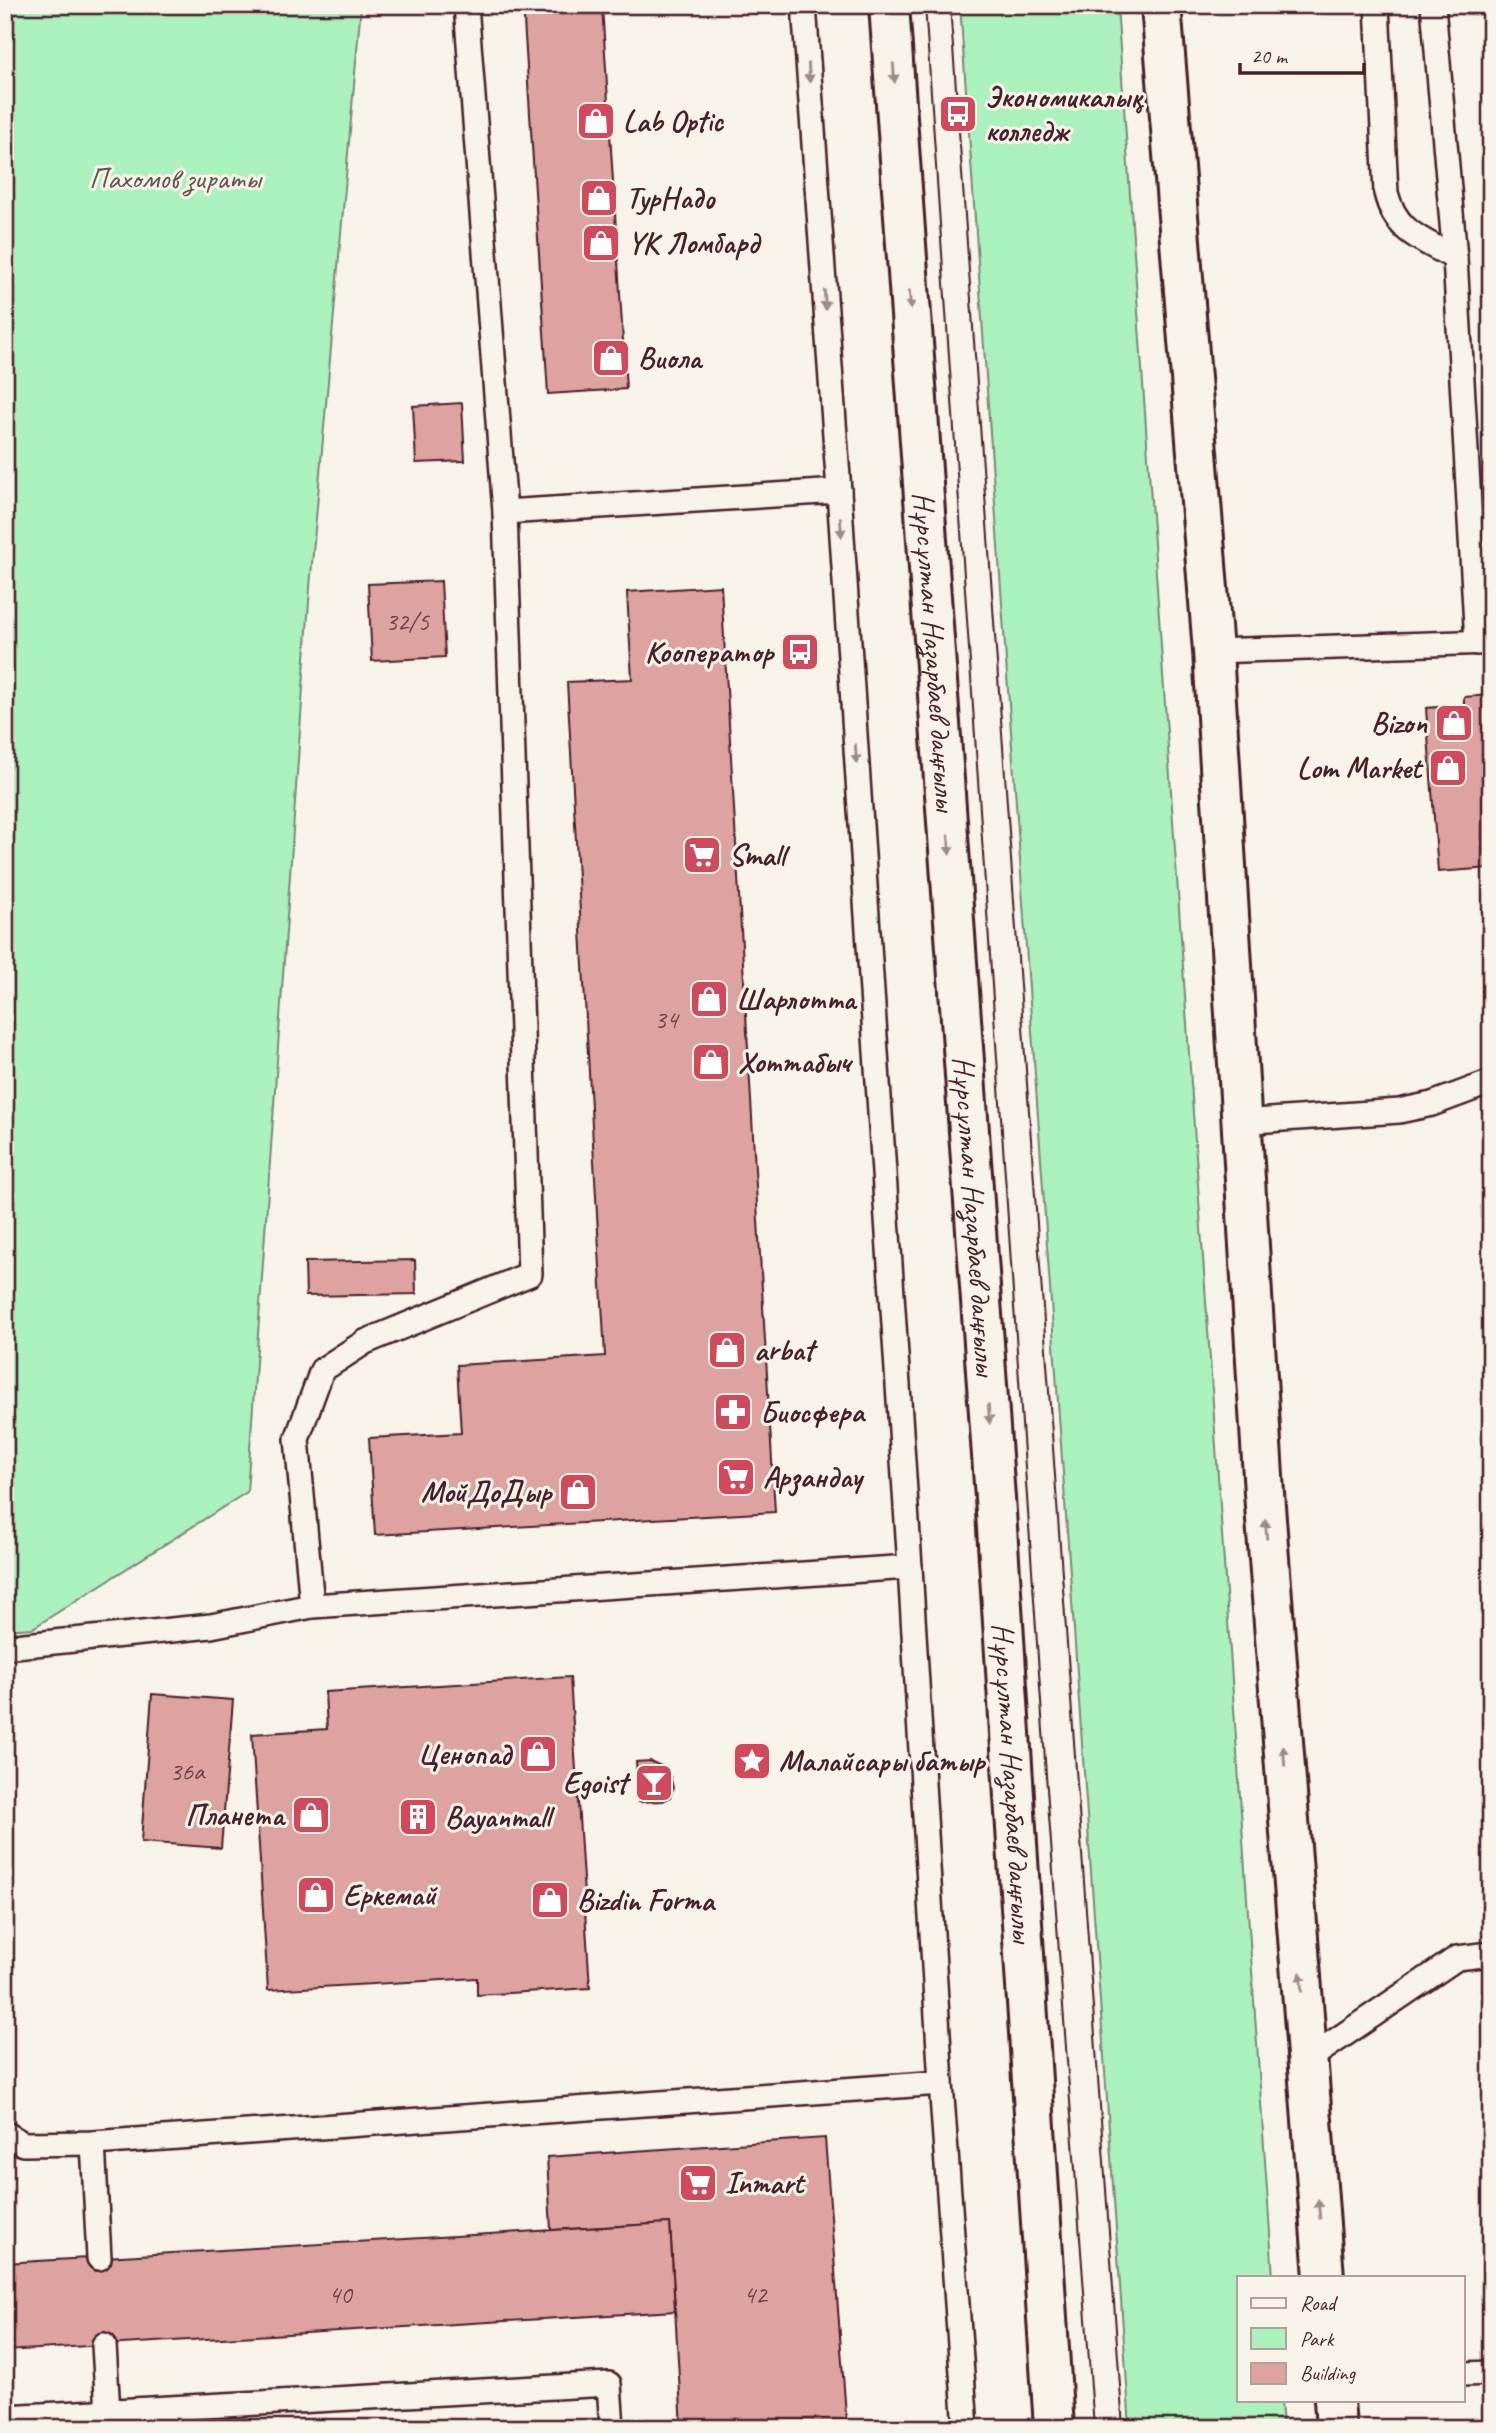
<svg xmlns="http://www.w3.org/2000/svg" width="1496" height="2433" viewBox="0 0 1496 2433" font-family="Caveat,sans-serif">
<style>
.green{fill:#aaf1be;stroke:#7a8874;stroke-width:2}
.building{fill:#dea3a0;stroke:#4a1f2b;stroke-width:2}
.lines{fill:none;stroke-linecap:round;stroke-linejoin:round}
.service-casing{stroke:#4a1f2b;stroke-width:28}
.primary-casing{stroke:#4a1f2b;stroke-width:44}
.service{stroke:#f7f3e8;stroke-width:23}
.primary{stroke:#f7f3e8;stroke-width:38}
.tram{stroke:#4a1f2b;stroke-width:2}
.oneway{fill:#a0898a}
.labels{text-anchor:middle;stroke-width:6;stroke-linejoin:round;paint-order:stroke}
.number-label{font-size:26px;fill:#6f4048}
.poi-label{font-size:30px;font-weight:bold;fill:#4a1f2b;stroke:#f7f3e8;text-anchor:start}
.park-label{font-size:30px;fill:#625450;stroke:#f7f3e8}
.street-label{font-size:30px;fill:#4a1f2b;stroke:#f7f3e8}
</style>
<rect width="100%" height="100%" fill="#f7f3e8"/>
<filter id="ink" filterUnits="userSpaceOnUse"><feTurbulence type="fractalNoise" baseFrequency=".0143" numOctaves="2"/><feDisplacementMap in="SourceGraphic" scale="14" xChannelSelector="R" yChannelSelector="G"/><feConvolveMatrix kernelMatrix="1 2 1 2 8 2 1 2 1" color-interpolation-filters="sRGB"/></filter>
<g filter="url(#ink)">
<g class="green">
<polygon points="5,5 361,5 310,587 247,1492 33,1628 5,1630"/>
<polygon points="960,5 1117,5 1273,2277 1239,2277 1239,2400 1281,2400 1283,2428 1130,2428"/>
</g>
<g class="building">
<polygon points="523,5 602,5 626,389 548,394"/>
<polygon points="1486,5 1491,5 1491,76"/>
<polygon points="462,403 465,461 416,463 413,406"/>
<polygon points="441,581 445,657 372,661 368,584"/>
<polygon points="721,586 775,1512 375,1535 369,1438 461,1433 457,1365 605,1356 567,682 632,679 627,592"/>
<polygon points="1491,695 1491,868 1438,872 1426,708 1464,705 1464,697"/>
<polygon points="415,1260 416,1294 306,1296 305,1262"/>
<polygon points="570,1677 590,1988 477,1995 477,1978 268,1990 252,1734 327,1729 325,1692"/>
<polygon points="152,1694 233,1700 221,1848 141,1842"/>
<polygon points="650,1761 661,1766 670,1776 673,1788 670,1797 663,1801 639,1802 636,1762"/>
<polygon points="825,2138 847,2428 682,2428 670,2223 551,2230 547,2157"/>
<polygon points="670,2223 675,2311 5,2351 5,2263"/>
</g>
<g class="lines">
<defs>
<g id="service">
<polyline points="804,5 839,491 910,1567 941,2083 966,2428"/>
<path d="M1377 5 1386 193C1396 233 1422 239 1455 258"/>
<polyline points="1433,5 1455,258 1477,643"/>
<polyline points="505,512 839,491"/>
<polyline points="1213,651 1491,642"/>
<polyline points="1241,1122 1399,1111 1432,1104 1491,1082"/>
<polyline points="312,1606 297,1439 322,1370 365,1342 530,1274 505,512 466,5"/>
<polyline points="5,1647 211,1626 312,1606 910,1567"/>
<polyline points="1307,2060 1457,1958 1491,1954"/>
<polyline points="5,2133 23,2144 93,2143 941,2083"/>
<polyline points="93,2143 99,2258"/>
<polyline points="104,2345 108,2412"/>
<polyline points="1463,2374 1491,2373"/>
<polyline points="5,2417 609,2384 612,2428"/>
</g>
<g id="primary">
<path id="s1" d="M889 5 996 1512 1054 2428"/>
<polyline points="1161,5 1213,651 1264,1493 1324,2277"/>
<polyline points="1334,2400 1336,2428"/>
</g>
</defs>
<use href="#service" class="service-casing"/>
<use href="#primary" class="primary-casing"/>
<use href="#service" class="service"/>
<use href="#primary" class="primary"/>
<g class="tram">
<polyline points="925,5 1046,1775 1094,2428"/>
<polyline points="950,5 1123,2428"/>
</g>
</g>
<defs><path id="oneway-solid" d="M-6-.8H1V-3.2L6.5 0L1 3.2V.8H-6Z" transform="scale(1.75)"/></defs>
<g class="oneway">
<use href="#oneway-solid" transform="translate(809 73) rotate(86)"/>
<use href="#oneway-solid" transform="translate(894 73) rotate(86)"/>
<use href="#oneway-solid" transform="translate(825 300) rotate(86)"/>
<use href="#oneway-solid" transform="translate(910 300) rotate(86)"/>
<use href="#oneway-solid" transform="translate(841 527) rotate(86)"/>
<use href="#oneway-solid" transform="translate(856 754) rotate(86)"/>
<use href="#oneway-solid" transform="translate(949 845) rotate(86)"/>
<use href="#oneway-solid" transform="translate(989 1414) rotate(86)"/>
<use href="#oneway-solid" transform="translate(1266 1529) rotate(-94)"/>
<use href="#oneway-solid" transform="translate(1284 1756) rotate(-94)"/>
<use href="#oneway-solid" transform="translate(1301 1982) rotate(-94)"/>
<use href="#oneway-solid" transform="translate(1319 2209) rotate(-95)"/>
</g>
</g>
<defs>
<symbol id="bus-square" viewBox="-11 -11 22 22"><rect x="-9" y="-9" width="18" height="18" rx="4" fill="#d1495b" stroke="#f7f3e8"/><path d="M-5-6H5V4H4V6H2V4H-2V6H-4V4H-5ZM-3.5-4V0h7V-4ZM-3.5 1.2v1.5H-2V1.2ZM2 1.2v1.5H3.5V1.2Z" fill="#fff"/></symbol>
<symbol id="shop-square" viewBox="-11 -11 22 22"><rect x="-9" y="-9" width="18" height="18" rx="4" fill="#d1495b" stroke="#f7f3e8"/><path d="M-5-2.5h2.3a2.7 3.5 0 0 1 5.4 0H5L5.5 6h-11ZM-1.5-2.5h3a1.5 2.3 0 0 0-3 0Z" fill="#fff"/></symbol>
<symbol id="supermarket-square" viewBox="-11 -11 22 22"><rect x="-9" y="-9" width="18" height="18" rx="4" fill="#d1495b" stroke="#f7f3e8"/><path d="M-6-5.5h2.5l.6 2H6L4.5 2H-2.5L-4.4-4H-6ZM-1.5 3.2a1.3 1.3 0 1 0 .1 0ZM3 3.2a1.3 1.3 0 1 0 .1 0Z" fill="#fff"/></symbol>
<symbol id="pharmacy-square" viewBox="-11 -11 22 22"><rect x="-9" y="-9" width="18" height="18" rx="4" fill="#d1495b" stroke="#f7f3e8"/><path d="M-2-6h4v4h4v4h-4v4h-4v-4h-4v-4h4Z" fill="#fff"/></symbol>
<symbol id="sight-square" viewBox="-11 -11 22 22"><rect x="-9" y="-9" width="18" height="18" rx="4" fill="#d1495b" stroke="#f7f3e8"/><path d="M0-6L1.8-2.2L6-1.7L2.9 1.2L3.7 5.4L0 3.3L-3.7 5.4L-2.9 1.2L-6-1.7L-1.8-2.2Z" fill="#fff"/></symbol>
<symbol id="bar-square" viewBox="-11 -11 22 22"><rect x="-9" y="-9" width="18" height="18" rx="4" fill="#d1495b" stroke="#f7f3e8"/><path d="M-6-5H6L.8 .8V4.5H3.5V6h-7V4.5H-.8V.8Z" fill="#fff"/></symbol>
<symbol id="building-square" viewBox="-11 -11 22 22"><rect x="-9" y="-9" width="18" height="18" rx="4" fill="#d1495b" stroke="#f7f3e8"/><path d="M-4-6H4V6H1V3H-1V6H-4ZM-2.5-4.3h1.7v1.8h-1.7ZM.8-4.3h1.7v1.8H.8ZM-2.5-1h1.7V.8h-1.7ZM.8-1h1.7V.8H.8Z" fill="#fff"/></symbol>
</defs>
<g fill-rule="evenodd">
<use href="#bus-square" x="936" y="92" width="44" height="44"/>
<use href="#shop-square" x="574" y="99" width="44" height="44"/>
<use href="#shop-square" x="577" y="176" width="44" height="44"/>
<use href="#shop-square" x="579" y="221" width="44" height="44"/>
<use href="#shop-square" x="589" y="336" width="44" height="44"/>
<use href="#bus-square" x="778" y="630" width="44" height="44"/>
<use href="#shop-square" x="1432" y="701" width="44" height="44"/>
<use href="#shop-square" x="1426" y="746" width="44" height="44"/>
<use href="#supermarket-square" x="680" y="833" width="44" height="44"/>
<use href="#shop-square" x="687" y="977" width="44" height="44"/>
<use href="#shop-square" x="689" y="1040" width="44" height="44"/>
<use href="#shop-square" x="705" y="1328" width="44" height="44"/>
<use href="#pharmacy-square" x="711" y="1390" width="44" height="44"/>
<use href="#supermarket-square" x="714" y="1455" width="44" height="44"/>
<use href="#shop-square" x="556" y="1470" width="44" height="44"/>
<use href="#shop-square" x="516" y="1732" width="44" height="44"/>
<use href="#sight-square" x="730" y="1739" width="44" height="44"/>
<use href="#bar-square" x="632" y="1761" width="44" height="44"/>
<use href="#shop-square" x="289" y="1793" width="44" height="44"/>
<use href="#building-square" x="396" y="1795" width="44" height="44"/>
<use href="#shop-square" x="294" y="1873" width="44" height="44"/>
<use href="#shop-square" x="528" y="1878" width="44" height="44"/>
<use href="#supermarket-square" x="676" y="2161" width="44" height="44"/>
</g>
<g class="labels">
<g class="number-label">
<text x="407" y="630">32/5</text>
<text x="666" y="1028">34</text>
<text x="187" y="1780">36а</text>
<text x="340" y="2303">40</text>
<text x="755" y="2303">42</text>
</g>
<g class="poi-label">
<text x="985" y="107">Экономикалық<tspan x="985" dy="34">колледж</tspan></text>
<text x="623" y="131">Lab Optic</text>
<text x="626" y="208">ТурНадо</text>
<text x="628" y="253">YK Ломбард</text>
<text x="638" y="368">Виола</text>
<text x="773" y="662" text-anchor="end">Кооператор</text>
<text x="1427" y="733" text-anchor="end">Bizon</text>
<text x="1421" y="778" text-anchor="end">Lom Market</text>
<text x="729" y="865">Small</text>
<text x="736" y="1009">Шарлотта</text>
<text x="738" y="1072">Хоттабыч</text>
<text x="754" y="1360">arbat</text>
<text x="760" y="1422">Биосфера</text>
<text x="763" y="1487">Арзандау</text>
<text x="551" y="1502" text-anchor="end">МойДоДыр</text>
<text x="511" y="1764" text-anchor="end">Ценопад</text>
<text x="779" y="1771">Малайсары батыр</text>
<text x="627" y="1793" text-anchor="end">Egoist</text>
<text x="284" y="1825" text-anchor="end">Планета</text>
<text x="445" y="1827">Bayanmall</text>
<text x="343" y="1905">Еркемай</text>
<text x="577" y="1910">Bizdin Forma</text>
<text x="725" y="2193">Inmart</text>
</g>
<g class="park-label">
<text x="175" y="188">Пахомов зираты</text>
</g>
<g class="street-label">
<text dy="10" stroke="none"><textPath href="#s1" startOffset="648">Нұрсұлтан Назарбаев даңғылы</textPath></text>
<text dy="10" stroke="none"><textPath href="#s1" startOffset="1214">Нұрсұлтан Назарбаев даңғылы</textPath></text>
<text dy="10" stroke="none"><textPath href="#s1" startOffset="1782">Нұрсұлтан Назарбаев даңғылы</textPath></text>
</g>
</g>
<rect width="1496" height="2433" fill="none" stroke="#f7f3e8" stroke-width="28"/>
<rect x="14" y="14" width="1468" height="2405" fill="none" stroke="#4a1f2b" stroke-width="2.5" filter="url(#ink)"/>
<rect x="1237" y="2276" width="228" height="126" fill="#f7f3e8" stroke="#b29e9c" stroke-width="2"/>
<rect x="1251" y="2298" width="35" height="10" fill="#f7f3e8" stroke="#b29e9c" stroke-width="2"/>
<text x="1300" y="2310" font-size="21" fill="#4a1f2b">Road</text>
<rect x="1251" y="2328" width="35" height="21" fill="#aaf1be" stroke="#b29e9c" stroke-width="2"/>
<text x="1300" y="2346" font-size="21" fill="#4a1f2b">Park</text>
<rect x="1251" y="2363" width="35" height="21" fill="#dea3a0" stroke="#b29e9c" stroke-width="2"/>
<text x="1300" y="2380" font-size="21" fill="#4a1f2b">Building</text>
<path d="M1240 63v10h124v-10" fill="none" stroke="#4a1f2b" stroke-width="3.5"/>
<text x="1251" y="63" font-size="21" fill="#4a1f2b" stroke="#f7f3e8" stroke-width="5" paint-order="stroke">20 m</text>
</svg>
